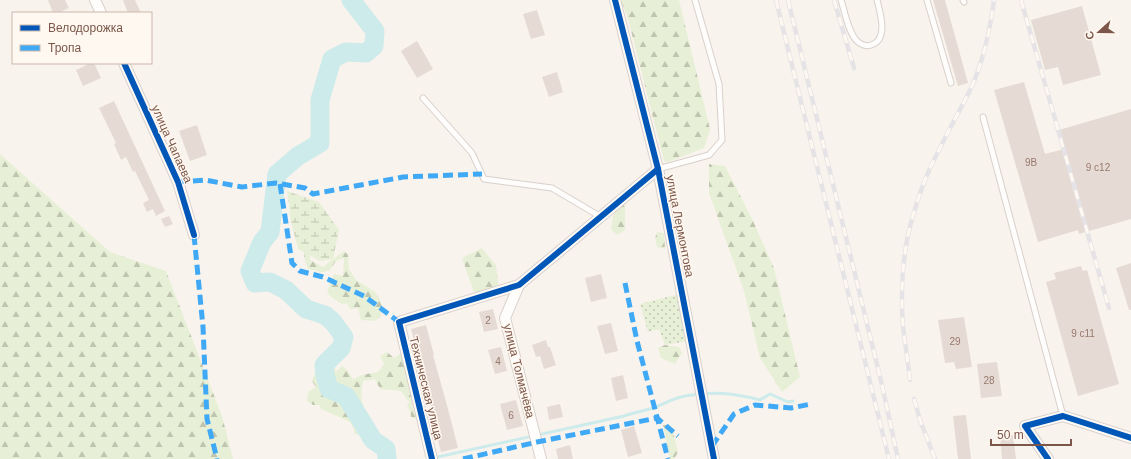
<svg xmlns="http://www.w3.org/2000/svg" width="1131" height="459" viewBox="0 0 1131 459" font-family="Helvetica,sans-serif">
<style>
.grass{fill:url(#grass-dots)}
.forest{fill:url(#forest-firs)}
.wetland{fill:url(#wetland-marsh)}
.lines{fill:none;stroke-linecap:round;stroke-linejoin:round}
.stream{stroke:#cdebeb;stroke-width:3}
.river{stroke:#cdebeb;stroke-width:19}
.building{fill:#e6dad4}
.service-casing{stroke:#d9d0cb;stroke-width:7}
.minor-casing{stroke:#d9d0cb;stroke-width:12}
.service{stroke:#fefdfc;stroke-width:5}
.minor{stroke:#fefdfc;stroke-width:10}
.rail-casing{stroke:#e5e3e6;stroke-width:4.5}
.rail{stroke:#fff8f0;stroke-width:3;stroke-dasharray:9;stroke-linecap:butt}
.quiet{stroke:#3fa9f5;stroke-width:5;stroke-dasharray:10 5;stroke-linecap:butt}
.cycleway-casing{stroke:#fff8f0;stroke-width:8}
.cycleway{stroke:#0057b8;stroke-width:6}
.labels{text-anchor:middle;stroke-width:3;stroke-linejoin:round;paint-order:stroke}
.number-label{font-size:10px;fill:#98796e}
.street-label{font-size:12px;fill:#7b5649;stroke:#fff8f0}
</style>
<defs>
<pattern id="grass-dots" width="8" height="8" patternUnits="userSpaceOnUse"><rect width="8" height="8" fill="#e7f0d6"/><path d="M2 2h.1M6 6h.1" fill="none" stroke="#c0c5b0" stroke-width="1.8" stroke-linecap="round"/></pattern>
<pattern id="forest-firs" width="22" height="20" patternUnits="userSpaceOnUse"><rect width="22" height="20" fill="#e7f0d6"/><path d="M5 1l3.5 6h-7zM16 11l3.5 6h-7z" fill="#c0c5b0"/></pattern>
<pattern id="wetland-marsh" width="20" height="14" patternUnits="userSpaceOnUse"><rect width="20" height="14" fill="#e7f0d6"/><path d="M1 5h8M5 5V1M11 12h8M15 12V8" fill="none" stroke="#c0c5b0"/></pattern>
</defs>
<rect width="100%" height="100%" fill="#f9f3ed"/>
<polygon class="grass" points="679,294 687,341 665,345 659,329 648,332 640,304"/>
<g class="forest">
<polygon points="621,0 679,0 710,129 704,148 668,162 664,161 628,19"/>
<polygon points="0,154 110,252 166,271 222,416 233,459 0,459"/>
<polygon points="709,164 725,166 753,221 774,268 800,377 782,392 760,358 744,291 709,193"/>
<path d="M625 204V230L617 235 611 229C613 217 612 211 625 204Z"/>
<polygon points="657,232 664,233 665,249 657,247 655,238"/>
<path d="M309 234 310 260 323 267 333 259 344 251 348 255 349 269 356 280 374 291 379 297 382 306 381 317 374 321 361 320 358 308 350 309 347 303 342 304 330 296 327 291 334 274 343 276 344 258 336 261 329 271 321 272 308 269C302 254 303 249 309 234Z"/>
<polygon points="482,248 496,265 499,290 475,295 462,258"/>
<polygon points="665,345 679,347 682,353 675,364 661,358 658,348"/>
<path d="M387 352 394 358 401 353 404 357 416 411V419L411 417 410 410 407 407 409 402 401 391 380 389 375 379 363 381C359 399 364 405 367 422L362 427 357 424 358 428 360 431 358 435 354 433V429L350 422 321 409 319 405H313L307 401 308 392 316 387 312 381C315 373 317 367 323 361L332 363 336 371 342 366 348 371 353 379 362 375 378 372 384 364 380 356Z"/>
<polygon points="663,425 668,425 673,432 678,452 674,459 670,459"/>
</g>
<polygon class="wetland" points="287,191 319,202 339,230 333,259 320,261 298,249 291,221"/>
<g class="lines">
<path class="stream" d="M433 458 624 416C633 413 643 411 653 408 664 404 673 398 685 396 712 391 734 393 760 400L770 394 788 402 793 401"/>
<polyline class="river" points="351,0 375,31 374,46 366,53 346,52 332,59 320,100 320,143 298,156 277,174 270,232 262,242 250,271 255,283 270,282 286,290 306,309 325,315 333,322 344,337 341,348 324,365 325,375 329,389 346,396 367,430 373,440 386,449 387,459"/>
</g>
<g class="building">
<polygon points="48,0 65,0 69,8 58,13 53,13"/>
<polygon points="123,0 135,0 141,13 128,13"/>
<polygon points="933,0 945,0 968,83 958,86"/>
<polygon points="1082,6 1101,75 1063,85 1058,67 1045,70 1031,20"/>
<polygon points="537,10 545,35 531,39 523,14"/>
<polygon points="417,41 433,69 417,78 401,51"/>
<polygon points="91,63 94,63 101,78 83,86 76,70"/>
<polygon points="557,72 563,92 549,97 542,77"/>
<polygon points="1024,82 1045,154 1064,149 1059,130 1131,109 1131,219 1079,234 1078,230 1038,242 994,90"/>
<polygon points="114,101 165,211 156,216 153,209 147,212 143,203 149,200 135,171 133,172 126,157 121,160 114,144 116,143 99,108"/>
<polygon points="197,125 207,155 190,161 179,131"/>
<polygon points="169,216 173,224 165,227 161,219"/>
<polygon points="1131,263 1131,310 1129,310 1116,268"/>
<polygon points="1081,266 1083,271 1087,270 1119,384 1078,396 1046,282 1056,279 1054,273"/>
<polygon points="601,274 607,298 591,302 585,278"/>
<polygon points="493,309 498,329 484,332 479,312"/>
<polygon points="964,317 972,367 956,369 954,362 945,363 938,320"/>
<polygon points="611,323 618,351 605,354 597,326"/>
<polygon points="426,325 434,355 433,355 448,409 458,448 441,452 431,414 433,413 411,329"/>
<polygon points="546,340 548,347 550,347 556,365 544,369 540,356 536,357 532,345"/>
<polygon points="501,347 507,371 495,374 488,350"/>
<polygon points="997,362 1002,396 981,398 977,364"/>
<polygon points="623,375 628,398 616,401 611,378"/>
<polygon points="516,400 523,426 507,430 500,404"/>
<polygon points="560,404 563,417 549,420 547,407"/>
<polygon points="966,415 971,459 958,459 953,416"/>
<polygon points="634,426 642,453 628,457 621,430"/>
<polygon points="1013,435 1016,459 1002,459 1000,437"/>
<polygon points="570,445 573,459 558,459 556,449"/>
</g>
<g class="lines">
<defs>
<g id="service">
<path d="M841 0C845 12 848 32 857 41 860 44 866 47 871 45 889 40 880 12 877 0"/>
<polyline points="927,0 951,83"/>
<polyline points="963,0 964,2"/>
<polyline points="423,98 472,153 484,179 552,188 601,217"/>
<polyline points="983,117 1063,416"/>
<polyline points="658,169 709,155 722,140 719,84 695,0"/>
</g>
<g id="minor">
<polyline points="95,0 101,13"/>
<polyline points="615,0 658,169 714,459"/>
<polyline points="124,63 178,182 194,235"/>
<polyline points="519,285 505,318 541,459"/>
<polyline points="432,459 399,322 519,285 658,169"/>
<polyline points="1048,459 1025,426 1063,416 1131,438"/>
</g>
</defs>
<use href="#service" class="service-casing"/>
<use href="#minor" class="minor-casing"/>
<use href="#service" class="service"/>
<use href="#minor" class="minor"/>
<defs>
<g id="rail">
<polyline points="776,0 889,459"/>
<polyline points="788,0 882,385 898,459"/>
<polyline points="834,0 854,68"/>
<polyline points="1021,0 1109,308"/>
<path d="M910 380C908 362 905 344 903 326 900 287 903 246 915 209 921 189 929 168 939 150 949 129 961 109 971 88 984 60 990 30 994 0"/>
<polyline points="914,399 920,420 935,459"/>
</g>
</defs>
<use href="#rail" class="rail-casing"/>
<use href="#rail" class="rail"/>
<g class="quiet">
<polyline points="178,182 205,180 242,187 276,183 305,188 313,194 403,177 482,174"/>
<polyline points="280,184 292,263 300,271 323,277 364,296 399,322"/>
<polyline points="194,235 203,327 207,419 217,459"/>
<polyline points="625,283 637,341 668,459"/>
<polyline points="712,446 734,414 755,405 791,408 811,404"/>
<polyline points="463,459 537,442 657,418 678,436"/>
</g>
<defs>
<g id="cycleway">
<polyline points="615,0 658,169 714,459"/>
<polyline points="124,63 178,182 194,235"/>
<polyline points="432,459 399,322 519,285 658,169"/>
<polyline points="1048,459 1025,426 1063,416 1131,438"/>
</g>
</defs>
<use href="#cycleway" class="cycleway-casing"/>
<use href="#cycleway" class="cycleway"/>
</g>
<g class="labels">
<g class="number-label">
<text x="1031" y="166">9В</text>
<text x="1098" y="171">9 с12</text>
<text x="488" y="324">2</text>
<text x="1083" y="337">9 с11</text>
<text x="955" y="345">29</text>
<text x="498" y="365">4</text>
<text x="989" y="384">28</text>
<text x="511" y="419">6</text>
</g>
<g class="street-label">
<text transform="translate(172 144) rotate(66)" y="4">улица Чапаева</text>
<text transform="translate(680 226) rotate(79)" y="4">улица Лермонтова</text>
<text transform="translate(519 371) rotate(76)" y="4">улица Толмачёва</text>
<text transform="translate(426 388) rotate(76)" y="4">Техническая улица</text>
</g>
</g>
<rect x="12" y="12" width="140" height="52" fill="#fff8f0" stroke="#cab7ad"/>
<rect x="20" y="25" width="20" height="6" fill="#0057b8" stroke="#cab7ad"/>
<text x="48" y="32" font-size="12" fill="#7b5649">Велодорожка</text>
<rect x="20" y="45" width="20" height="6" fill="#3fa9f5" stroke="#cab7ad"/>
<text x="48" y="52" font-size="12" fill="#7b5649">Тропа</text>
<g transform="translate(1099 32) rotate(249)" stroke="#fff8f0" stroke-width="3" paint-order="stroke">
<path d="M0-3L7 15L0 10L-7 15Z" fill="#7b5649"/>
<text y="-6" font-size="11" font-weight="bold" text-anchor="middle" fill="#7b5649">С</text>
</g>
<path d="M991 439v6h80v-6" fill="none" stroke="#7b5649" stroke-width="2"/>
<text x="997" y="439" font-size="12" fill="#7b5649" stroke="#fff8f0" stroke-width="3" paint-order="stroke">50 m</text>
</svg>
